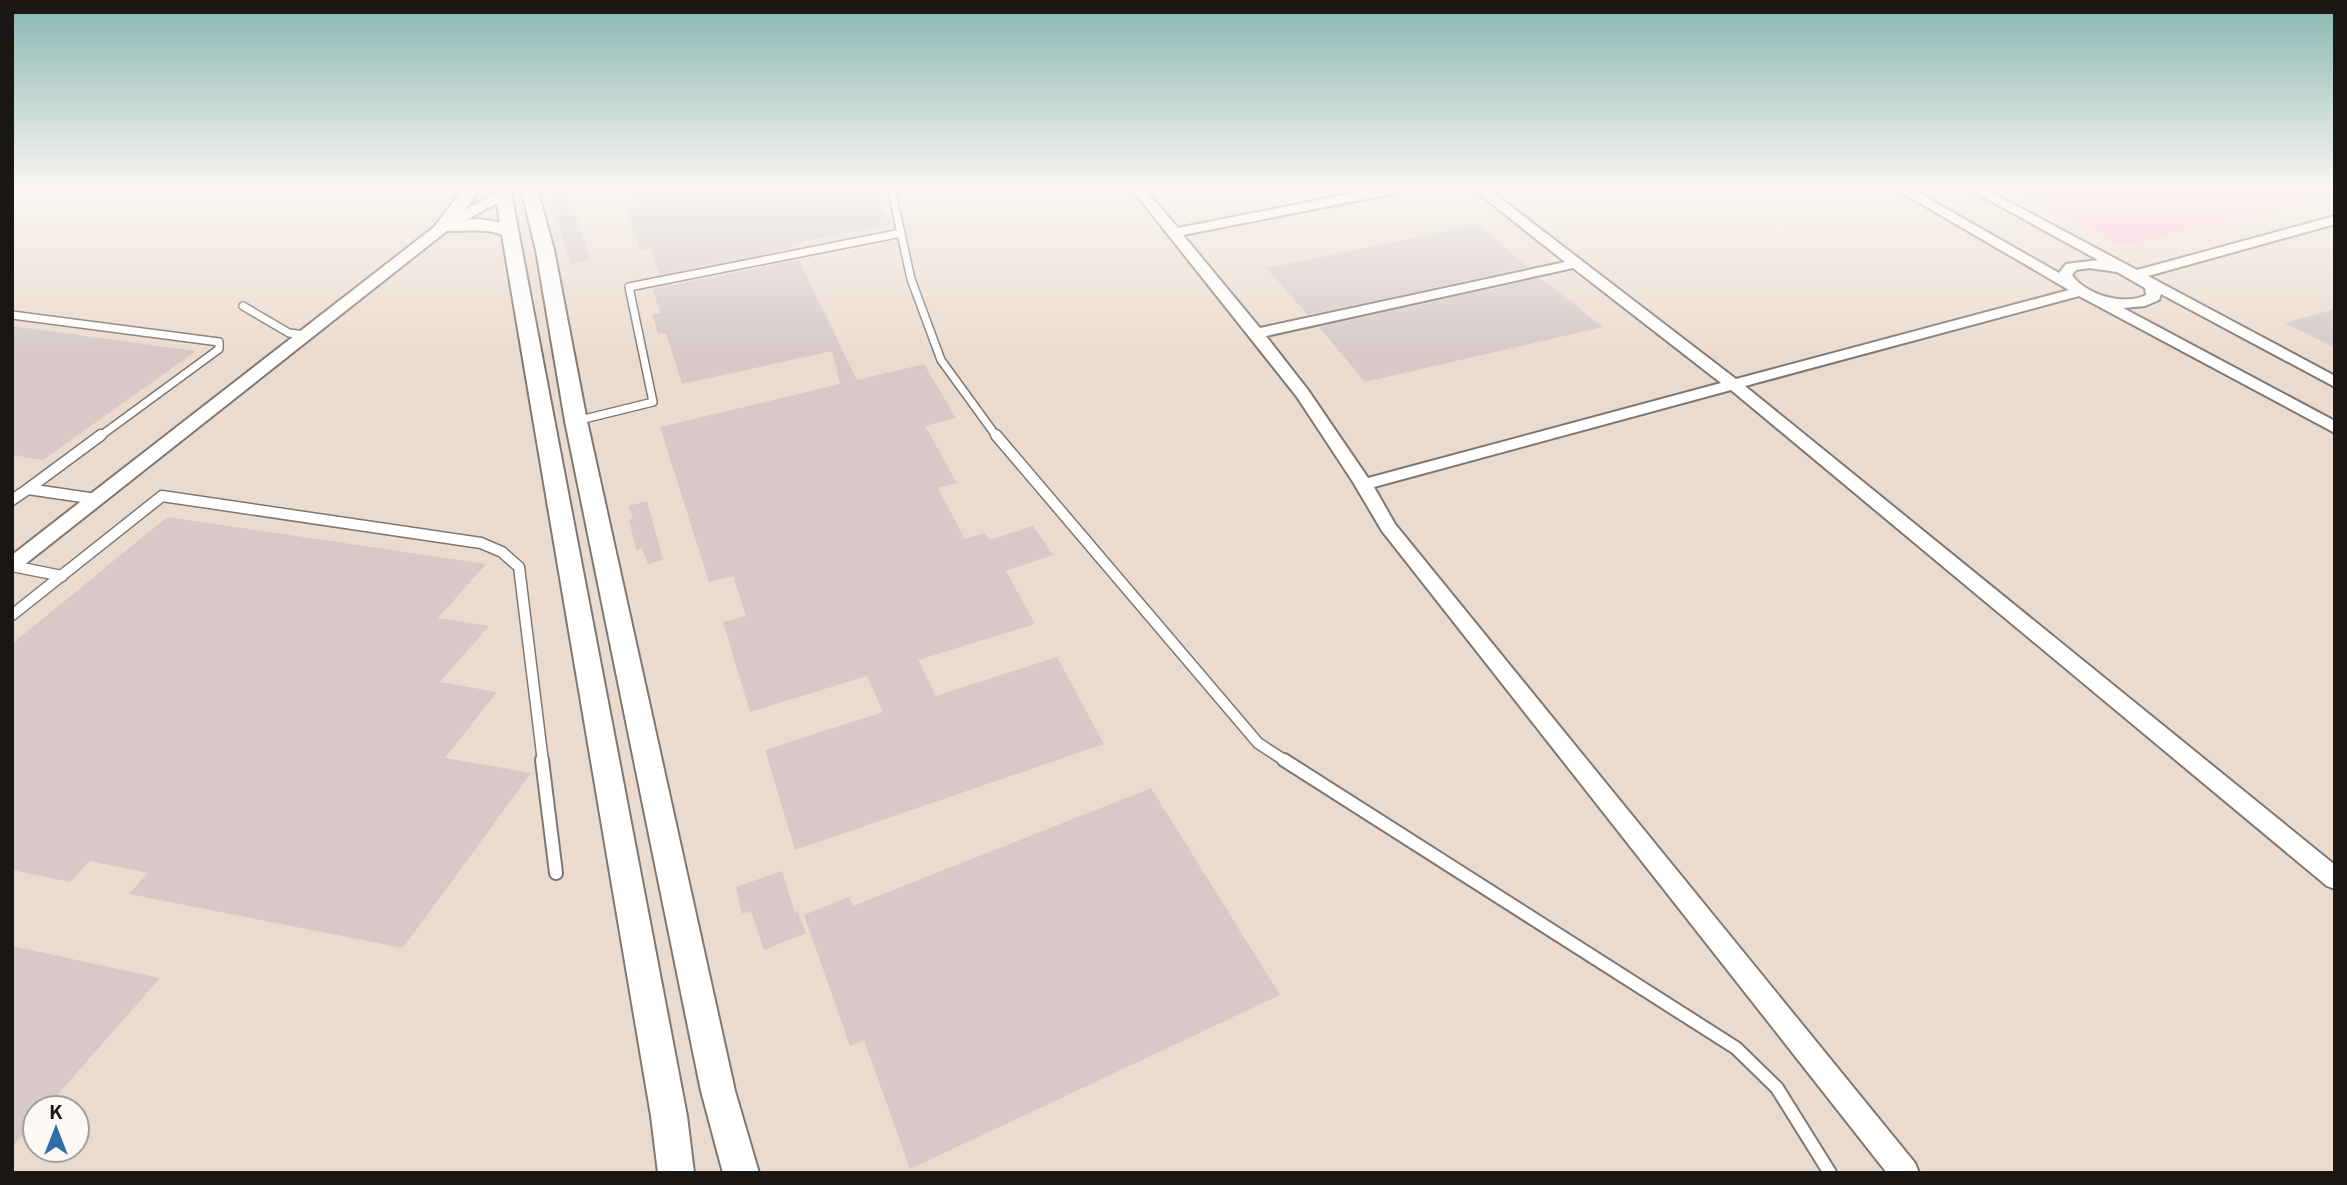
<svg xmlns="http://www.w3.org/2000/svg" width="2347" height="1185" viewBox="0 0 2347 1185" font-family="'Public Sans',sans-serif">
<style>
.built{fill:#ebdbcf;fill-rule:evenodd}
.green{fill:#fcbbd9}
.building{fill:#d6c9c8}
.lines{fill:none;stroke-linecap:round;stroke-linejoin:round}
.service-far2-casing{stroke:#7f7771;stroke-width:10}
.service-far1-casing{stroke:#7f7771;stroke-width:13}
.service-casing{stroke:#7f7771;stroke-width:16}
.minor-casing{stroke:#7f7771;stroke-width:4}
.tertiary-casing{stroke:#7f7771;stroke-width:4}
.service-far2{stroke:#fff;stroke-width:7}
.service-far1{stroke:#fff;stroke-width:10}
.service{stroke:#fff;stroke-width:12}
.minor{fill:#fff;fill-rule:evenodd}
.tertiary{fill:#fff;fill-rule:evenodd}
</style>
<rect width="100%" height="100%" fill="#f4eae3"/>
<path class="built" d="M12 188H2335V1173H12ZM35 1108H77V1150H35Z"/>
<polygon class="green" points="2010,188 2335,188 2335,195 2120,246"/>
<g class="building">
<polygon points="554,188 567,188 590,260 571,264 550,200 554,200 551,189"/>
<polygon points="632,188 870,188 892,224 791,244 793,248 659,275 651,248 640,250 627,209 638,207"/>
<polygon points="1478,225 1528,267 1308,315 1266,268"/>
<polygon points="799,260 857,380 924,364 956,418 925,426 957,483 938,488 965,539 985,533 989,540 1033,526 1053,555 1006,571 1035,624 918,660 936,696 1057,657 1104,744 795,850 765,750 883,712 867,676 750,712 723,622 746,616 733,576 709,582 660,427 840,384 832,351 682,384 666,333 658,334 652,314 660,313 653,289"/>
<polygon points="1541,278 1603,327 1365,382 1319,327"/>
<polygon points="2335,309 2335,348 2285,323"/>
<polygon points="12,326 196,351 43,460 12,455"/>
<polygon points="647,501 663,560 648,564 642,548 636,550 629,520 633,519 629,506"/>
<polygon points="167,517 486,564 438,618 489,626 440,682 497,692 445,758 531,773 403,948 129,894 148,873 90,861 70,882 12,870 12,644"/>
<polygon points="1151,788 1280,995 910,1169 864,1040 850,1046 804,915 849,897 853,906"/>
<polygon points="782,871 795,913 798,912 806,933 764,950 751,911 742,914 736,887"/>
<polygon points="12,946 160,978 46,1108 35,1108 35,1121 12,1147"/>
</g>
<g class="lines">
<defs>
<g id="service-far2">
<polyline points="891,188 911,279 941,360 997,437"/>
<polyline points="243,306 289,333 305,335"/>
<polyline points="12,315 219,342 219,349 99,437"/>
<polyline points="576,421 653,402 629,287 901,233"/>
</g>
<g id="service-far1">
<polyline points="996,435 1258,743 1287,762"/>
<polyline points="28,489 101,435"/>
<polyline points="12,500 28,489 96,499"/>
<polyline points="12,566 62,576"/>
<polyline points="12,615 162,496 481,543 502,552 519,567 543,762"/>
</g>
<g id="service">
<polyline points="542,760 556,873"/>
<polyline points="1284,760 1736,1048 1777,1088 1830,1173"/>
</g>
<g id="minor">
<path d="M1131 188H1144L1178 228 1379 188H1407L1401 192 1183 235 1260 328 1565 262 1472 188H1487L1736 379 2069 290 1894 188H1910L2059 273 2066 264 2098 260 1967 188H1983L2137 270 2335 216V224L2148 276 2335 376V387L2161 294 2159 300 2145 306 2123 308 2335 421V433L2079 296 1745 386 2335 865V889L2327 886 1731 390 1374 487 1395 524 1915 1163 1919 1173H1887L1382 531 1353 482 1297 397ZM1573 268 1721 383 1368 478 1308 390 1266 336ZM2089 268 2117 272 2145 288 2146 295C2124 306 2086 295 2072 275L2076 270Z"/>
<polygon points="503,190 508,191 508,197 448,230 19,569 12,571 12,555 438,224"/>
</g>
<g id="tertiary">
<path d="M464 188H481L457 220 478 219 500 222 494 188H510L687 1116 694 1173H658L651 1116 502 235C482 225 443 236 434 227Z"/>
<polygon points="521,188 537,188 554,250 587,421 735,1091 759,1173 723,1173 701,1091 565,421 536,250"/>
</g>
</defs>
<use href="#service-far2" class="service-far2-casing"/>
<use href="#service-far1" class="service-far1-casing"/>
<use href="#service" class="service-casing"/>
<use href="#minor" class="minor-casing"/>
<use href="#tertiary" class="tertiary-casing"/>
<use href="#service-far2" class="service-far2"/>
<use href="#service-far1" class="service-far1"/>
<use href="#service" class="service"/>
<use href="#minor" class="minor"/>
<use href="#tertiary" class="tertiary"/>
</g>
<linearGradient id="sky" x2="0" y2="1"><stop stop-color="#87b5b0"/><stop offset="0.53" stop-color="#faf6f2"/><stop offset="1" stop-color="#faf6f2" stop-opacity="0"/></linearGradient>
<rect width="2347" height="354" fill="url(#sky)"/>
<rect width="2347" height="1185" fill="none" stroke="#191614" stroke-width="28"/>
<g transform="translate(56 1129)"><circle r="33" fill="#fef8f4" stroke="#a29e9a" stroke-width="2"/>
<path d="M0-5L12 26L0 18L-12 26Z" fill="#306fa6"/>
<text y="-10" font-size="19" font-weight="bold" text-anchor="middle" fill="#191614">K</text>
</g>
</svg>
